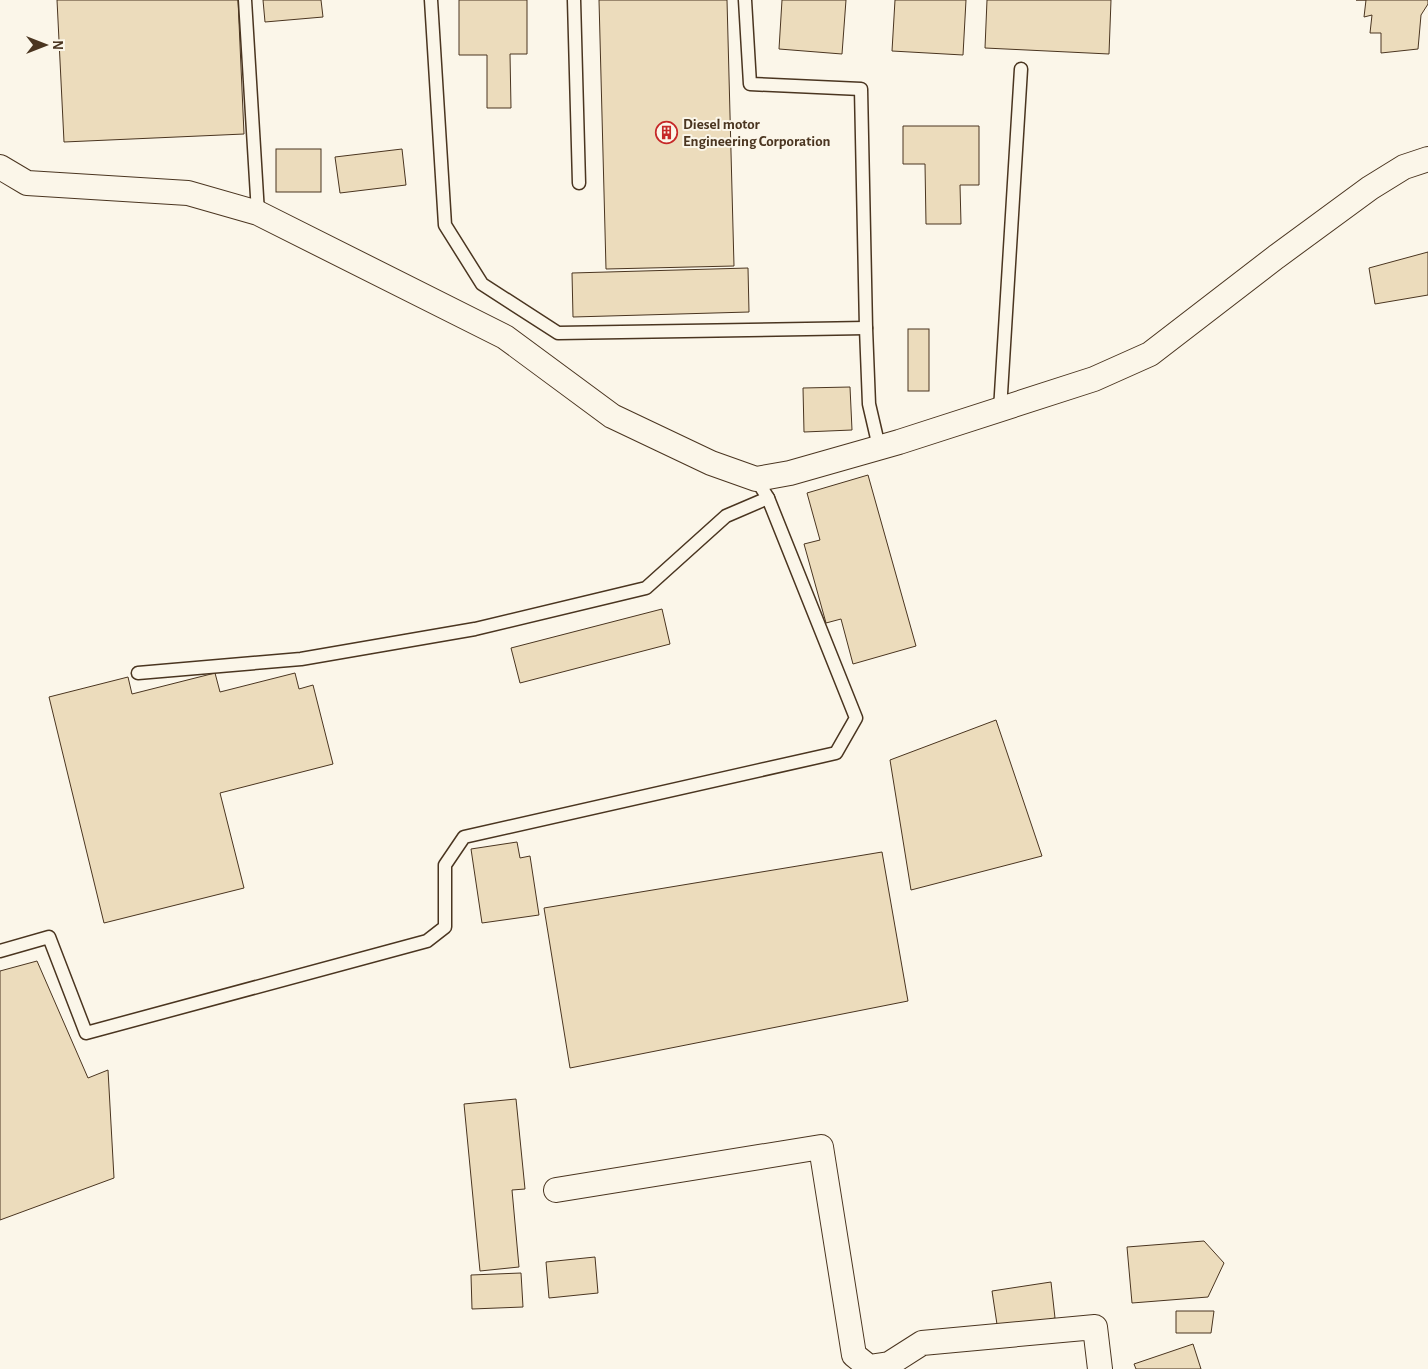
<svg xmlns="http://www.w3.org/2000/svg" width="1428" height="1369" viewBox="0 0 1428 1369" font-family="'Alegreya Sans',sans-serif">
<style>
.building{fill:#ecdcbc;stroke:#4a3520}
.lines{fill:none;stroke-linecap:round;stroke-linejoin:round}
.service-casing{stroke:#4a3520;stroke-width:15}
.minor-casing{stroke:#4a3520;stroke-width:26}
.service{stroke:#fbf6e9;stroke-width:12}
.minor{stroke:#fbf6e9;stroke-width:24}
.labels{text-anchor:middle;stroke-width:4;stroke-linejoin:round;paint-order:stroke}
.poi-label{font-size:15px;font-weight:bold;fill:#4a3520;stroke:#fbf6e9;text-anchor:start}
</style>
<rect width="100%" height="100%" fill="#fbf6e9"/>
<g class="building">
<polygon points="57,0 238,0 244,134 64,142"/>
<polygon points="263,0 321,0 323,17 265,22"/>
<polygon points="459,0 527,0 527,54 510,54 511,108 487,108 487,55 459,55"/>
<polygon points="599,0 727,0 734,266 606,269"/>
<polygon points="782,0 846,0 842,54 779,49"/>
<polygon points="895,0 966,0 963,55 892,51"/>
<polygon points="987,0 1111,0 1109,54 985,48"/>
<polygon points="1356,0 1428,0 1428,4 1421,15 1418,49 1381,53 1381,33 1370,33 1372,15 1364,17 1366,0"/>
<polygon points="903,126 979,126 979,185 960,185 961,224 926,224 925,164 903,164"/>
<rect x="276" y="149" width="45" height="43"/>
<polygon points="402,149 406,185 340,193 335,157"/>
<polygon points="1428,252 1428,295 1375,304 1369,268"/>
<polygon points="748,268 749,312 573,317 572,273"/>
<rect x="908" y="329" width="21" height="62"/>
<polygon points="850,387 852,430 804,432 803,388"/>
<polygon points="868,475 916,646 853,664 841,619 826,623 804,544 820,540 807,493"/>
<polygon points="662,609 670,644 520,683 511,648"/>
<polygon points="215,673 220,692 295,673 299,689 313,685 333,764 220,793 244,888 104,923 49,697 128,677 132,694"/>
<polygon points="996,720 1042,856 911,890 890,760"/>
<polygon points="517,842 520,858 530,856 539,915 482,923 471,849"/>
<polygon points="882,852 908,1001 570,1068 544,908"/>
<polygon points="37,961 88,1078 108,1070 114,1178 0,1220 0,971"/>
<polygon points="516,1099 525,1189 512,1190 519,1267 480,1271 464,1104"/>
<polygon points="1204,1241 1224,1263 1208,1297 1132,1303 1127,1247"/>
<polygon points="595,1257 598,1293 549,1298 546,1262"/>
<polygon points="521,1273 523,1307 472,1309 471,1275"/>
<polygon points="1051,1282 1055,1318 998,1331 992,1291"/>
<polygon points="1176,1311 1214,1311 1211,1333 1176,1333"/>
<polygon points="1193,1344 1201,1369 1136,1369 1134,1364"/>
</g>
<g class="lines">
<defs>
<g id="service">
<polyline points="245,0 258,213"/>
<polyline points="431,0 445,225 482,284 558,333 866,328"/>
<polyline points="574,0 579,183"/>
<polyline points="745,0 750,84 861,89 866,328 869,404 879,447"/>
<polyline points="1000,410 1021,69"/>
<polyline points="138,673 301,659 475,629 646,588 726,516 768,498"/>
<polyline points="0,951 49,937 86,1033 427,941 445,927 445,865 464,837 836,753 856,718 768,498 756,479"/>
</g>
<g id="minor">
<polyline points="0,167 27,183 188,193 258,213 505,337 612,416 711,463 756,479 790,473 899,442 1094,379 1150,354 1276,257 1370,188 1404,167 1428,159"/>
<polyline points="556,1190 821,1147 854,1355 869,1367 889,1364 922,1343 1095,1327 1100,1369"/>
</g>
</defs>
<use href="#service" class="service-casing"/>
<use href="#minor" class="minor-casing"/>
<use href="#service" class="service"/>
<use href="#minor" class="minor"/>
</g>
<defs>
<symbol id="building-ring" viewBox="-11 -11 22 22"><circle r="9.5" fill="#fbf6e9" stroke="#c62828" stroke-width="1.5"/><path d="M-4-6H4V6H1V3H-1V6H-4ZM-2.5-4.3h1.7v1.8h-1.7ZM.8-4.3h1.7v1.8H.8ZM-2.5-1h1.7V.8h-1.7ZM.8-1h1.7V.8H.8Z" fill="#c62828"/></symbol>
</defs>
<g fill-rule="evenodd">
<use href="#building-ring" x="654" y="120" width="25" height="25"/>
</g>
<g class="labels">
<g class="poi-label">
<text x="683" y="129">Diesel motor<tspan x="683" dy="17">Engineering Corporation</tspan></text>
</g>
</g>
<g transform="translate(45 45) rotate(90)" stroke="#fbf6e9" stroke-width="4" paint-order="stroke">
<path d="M0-4L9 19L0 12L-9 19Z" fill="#4a3520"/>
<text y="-8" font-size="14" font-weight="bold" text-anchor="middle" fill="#4a3520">N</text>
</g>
</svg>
